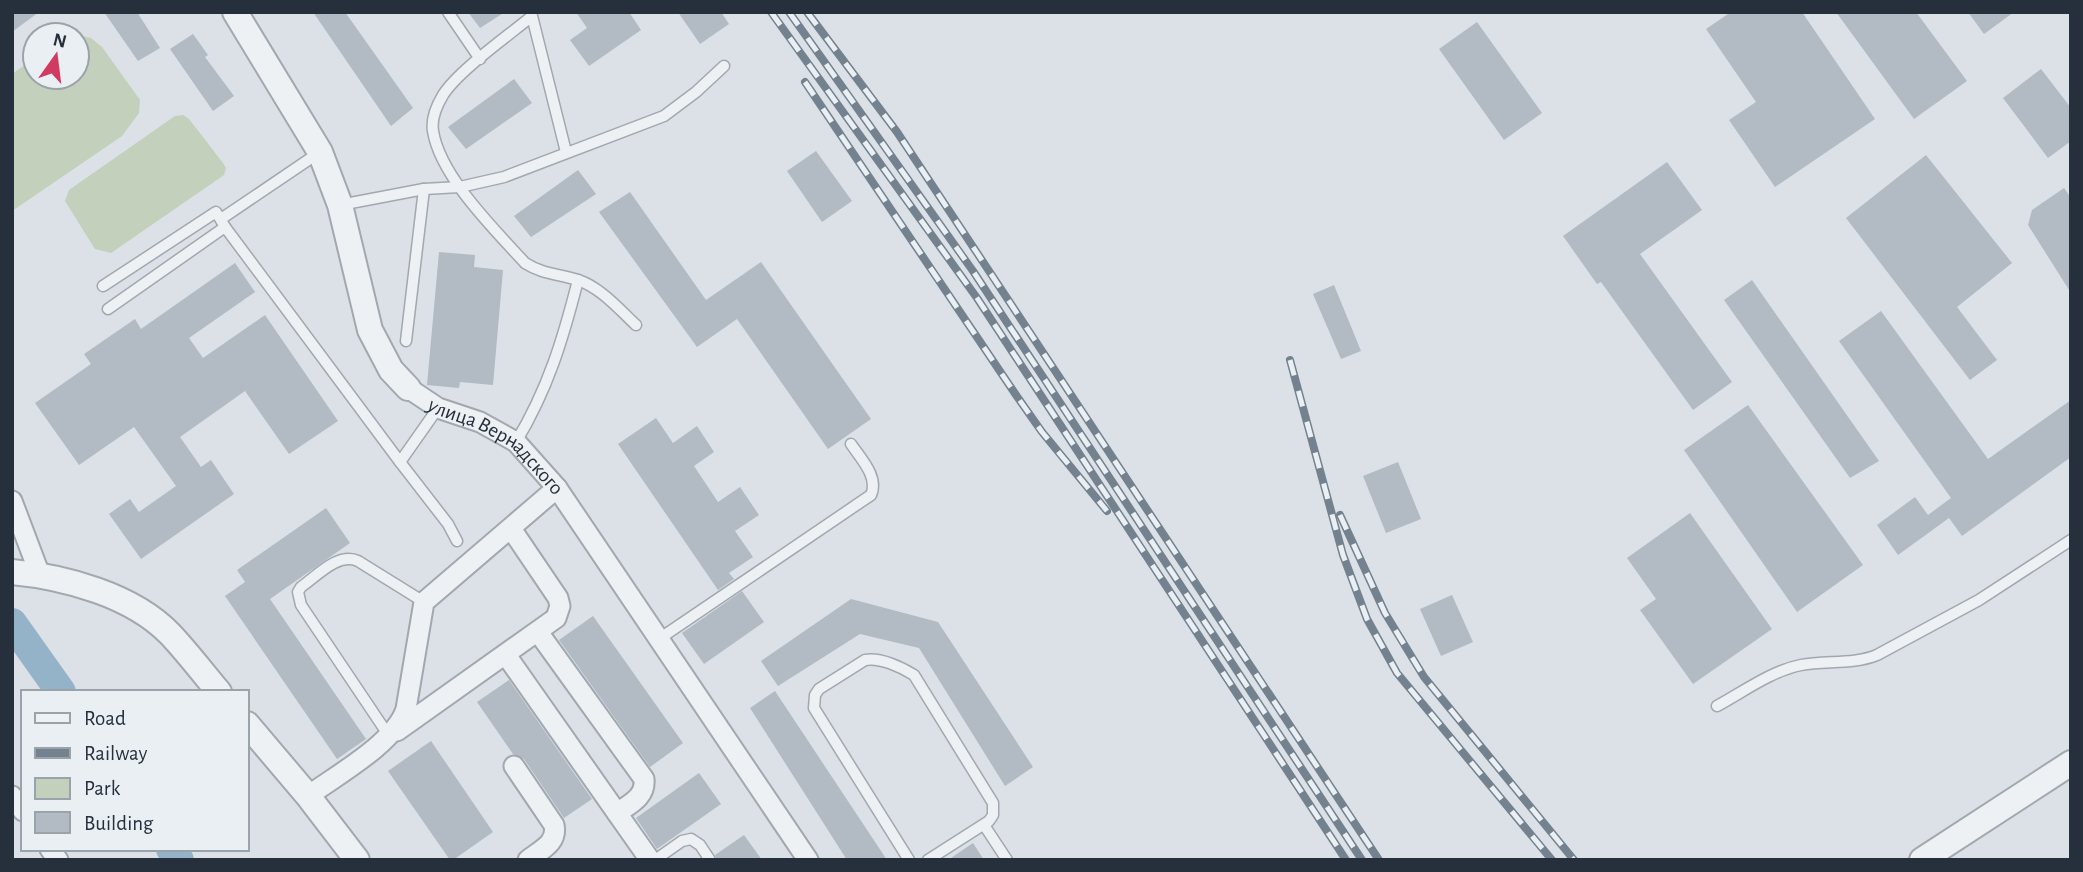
<svg xmlns="http://www.w3.org/2000/svg" width="2083" height="872" viewBox="0 0 2083 872" font-family="'Alegreya Sans',sans-serif">
<style>
.green{fill:#c3d0bc}
.lines{fill:none;stroke-linecap:round;stroke-linejoin:round}
.river{stroke:#94b3c8;stroke-width:30}
.building{fill:#b2bac3}
.service-casing{stroke:#a1a8b0;stroke-width:13}
.minor-casing{stroke:#a1a8b0;stroke-width:23}
.tertiary-casing{stroke:#a1a8b0;stroke-width:28}
.service{stroke:#eef1f4;stroke-width:10}
.minor{stroke:#eef1f4;stroke-width:19}
.tertiary{stroke:#eef1f4;stroke-width:24}
.rail-casing{stroke:#748290;stroke-width:8}
.rail{stroke:#eaeff4;stroke-width:5;stroke-dasharray:16;stroke-linecap:butt}
.labels{text-anchor:middle;stroke-width:5;stroke-linejoin:round;paint-order:stroke}
.street-label{font-size:21px;fill:#25303c;stroke:#eaeff4}
</style>
<rect width="100%" height="100%" fill="#dbe1e6"/>
<g class="green">
<polygon points="77,35 91,38 102,47 140,100 139,113 122,136 12,211 12,74 35,58 35,77 77,77"/>
<polygon points="183,115 189,119 223,163 226,168 224,175 111,253 95,249 65,201 69,190 175,116"/>
</g>
<g class="lines">
<g class="river">
<polyline points="12,623 61,692"/>
<polyline points="171,849 179,860"/>
</g>
</g>
<g class="building">
<polygon points="12,12 39,12 12,32"/>
<polygon points="104,12 137,12 160,48 138,61"/>
<polygon points="313,12 345,12 413,108 391,126"/>
<polygon points="468,12 505,12 480,28"/>
<polygon points="576,12 629,12 641,30 589,66 570,40 587,28"/>
<polygon points="678,12 721,12 729,24 700,44"/>
<polygon points="1731,12 1802,12 1875,119 1775,187 1729,120 1756,102 1706,29"/>
<polygon points="1836,12 1916,12 1967,81 1914,119"/>
<polygon points="1968,12 2014,12 1984,34"/>
<polygon points="1477,22 1542,113 1504,140 1439,49"/>
<polygon points="193,34 208,55 205,57 234,96 213,111 170,49"/>
<polygon points="2041,69 2071,108 2071,141 2048,158 2003,98"/>
<polygon points="514,79 532,103 466,149 448,127"/>
<polygon points="816,151 852,201 822,222 787,171"/>
<polygon points="1926,155 2012,263 1957,307 1997,360 1970,380 1846,218"/>
<polygon points="1667,162 1702,210 1640,254 1732,382 1693,410 1601,282 1597,284 1563,236"/>
<polygon points="578,170 596,194 531,237 514,216"/>
<polygon points="2064,188 2071,198 2071,293 2028,225 2032,210"/>
<polygon points="630,192 706,300 761,262 871,419 828,449 737,319 697,347 599,212"/>
<polygon points="439,252 475,255 474,267 503,270 493,385 460,382 459,388 427,385"/>
<polygon points="235,263 255,292 189,338 203,358 265,315 338,421 289,454 245,391 180,437 201,467 211,460 234,494 141,559 109,514 130,499 139,512 176,486 134,427 79,465 35,403 91,364 84,354 135,319 141,329"/>
<polygon points="1752,280 1879,461 1850,478 1724,300"/>
<polygon points="1334,285 1361,351 1341,359 1313,294"/>
<polygon points="1881,311 1988,459 2071,400 2071,457 1962,536 1949,518 1898,555 1877,525 1915,497 1928,515 1951,498 1839,341"/>
<polygon points="1748,405 1863,565 1797,612 1684,450"/>
<polygon points="656,418 673,443 697,426 714,452 694,466 718,502 740,487 759,515 735,531 753,557 729,573 734,579 718,590 618,444"/>
<polygon points="1398,462 1421,519 1386,533 1363,476"/>
<polygon points="326,508 350,543 270,599 366,739 337,759 225,596 245,582 237,570"/>
<polygon points="1690,513 1772,629 1693,684 1640,610 1656,599 1627,558"/>
<polygon points="742,591 764,622 704,664 682,633"/>
<polygon points="1452,595 1473,642 1441,656 1420,609"/>
<polygon points="851,599 938,622 1033,767 1005,786 919,648 860,634 778,686 761,661"/>
<polygon points="593,616 683,743 650,767 559,640"/>
<polygon points="509,680 592,799 564,818 524,759 513,754 477,702"/>
<polygon points="775,691 887,860 847,860 750,708"/>
<polygon points="431,741 493,832 453,860 450,860 388,771"/>
<polygon points="699,773 721,804 657,849 636,818"/>
<polygon points="744,835 762,860 717,860 715,855"/>
<polygon points="973,843 984,860 948,860"/>
</g>
<g class="lines">
<defs>
<g id="service">
<polyline points="448,12 480,59"/>
<path d="M566 152 532 16C508 36 458 71 443 95 437 105 431 119 433 131 440 176 494 229 525 263 542 274 559 274 578 280 601 288 618 308 636 325"/>
<polyline points="340,205 424,189 460,187 504,177 664,116 696,92 724,66"/>
<polyline points="221,219 320,152"/>
<polyline points="103,286 216,212 225,227 400,462"/>
<polyline points="108,309 225,227"/>
<polyline points="406,341 424,189"/>
<polyline points="438,408 400,462 448,524 457,541"/>
<path d="M516 442C548 389 563 339 578 280"/>
<path d="M659 639 871 495C879 477 861 459 851 444"/>
<path d="M1717 706C1743 692 1771 671 1801 665 1826 660 1853 665 1877 655L1979 600 2071 540"/>
<path d="M389 736 301 605 298 592 301 587C317 576 338 552 358 561L424 602"/>
<polyline points="984,825 1007,860"/>
<polyline points="655,860 682,841 691,839 700,845 710,860"/>
<path d="M909 860 814 708 815 695 819 689 865 660C880 657 901 667 914 675L993 803V815L989 821 928 860"/>
</g>
<g id="minor">
<path id="s1" d="M408 388 438 408 480 422 516 442 557 488 808 860"/>
<polyline points="12,501 40,575"/>
<path d="M538 632 644 779C646 797 630 804 617 813"/>
<polyline points="506,655 650,860"/>
<polyline points="397,731 556,618 560,606 558,598 512,530"/>
<path d="M514 766 554 825C558 843 541 850 528 860"/>
<polyline points="12,796 23,811"/>
<path d="M308 796C337 775 396 742 406 709L424 602 557 488"/>
<polyline points="50,849 58,860"/>
</g>
<g id="tertiary">
<polyline points="235,12 320,152 340,205 370,330 391,370 408,388"/>
<path d="M12 572C65 577 132 595 170 634 187 652 203 673 219 692"/>
<polyline points="247,724 308,796 357,860"/>
<polyline points="1922,860 2071,763"/>
</g>
</defs>
<use href="#service" class="service-casing"/>
<use href="#minor" class="minor-casing"/>
<use href="#tertiary" class="tertiary-casing"/>
<use href="#service" class="service"/>
<use href="#minor" class="minor"/>
<use href="#tertiary" class="tertiary"/>
<defs>
<g id="rail">
<polyline points="771,12 977,298 1346,860"/>
<polyline points="789,12 973,271 1362,860"/>
<polyline points="807,12 897,132 1379,860"/>
<polyline points="805,82 1016,395 1042,432 1107,511"/>
<polyline points="1290,360 1343,555 1367,619 1397,673 1552,860"/>
<polyline points="1340,515 1385,613 1424,677 1574,860"/>
</g>
</defs>
<use href="#rail" class="rail-casing"/>
<use href="#rail" class="rail"/>
</g>
<g class="labels">
<g class="street-label">
<text dy="7" stroke="none"><textPath href="#s1" startOffset="107">улица Вернадского</textPath></text>
</g>
</g>
<rect width="2083" height="872" fill="none" stroke="#25303c" stroke-width="28"/>
<rect x="21" y="690" width="228" height="161" fill="#eaeff4" stroke="#9ba3aa" stroke-width="2"/>
<rect x="35" y="713" width="35" height="10" fill="#eef1f4" stroke="#9ba3aa" stroke-width="2"/>
<text x="84" y="725" font-size="21" fill="#25303c">Road</text>
<rect x="35" y="748" width="35" height="10" fill="#748290" stroke="#9ba3aa" stroke-width="2"/>
<text x="84" y="760" font-size="21" fill="#25303c">Railway</text>
<rect x="35" y="778" width="35" height="21" fill="#c3d0bc" stroke="#9ba3aa" stroke-width="2"/>
<text x="84" y="795" font-size="21" fill="#25303c">Park</text>
<rect x="35" y="812" width="35" height="21" fill="#b2bac3" stroke="#9ba3aa" stroke-width="2"/>
<text x="84" y="830" font-size="21" fill="#25303c">Building</text>
<g transform="translate(56 56) rotate(14)"><circle r="33" fill="#eaeff4" stroke="#9ba3aa" stroke-width="2"/>
<path d="M0-5L12 26L0 18L-12 26Z" fill="#d13b60"/>
<text y="-10" font-size="19" font-weight="bold" text-anchor="middle" fill="#25303c">N</text>
</g>
</svg>
